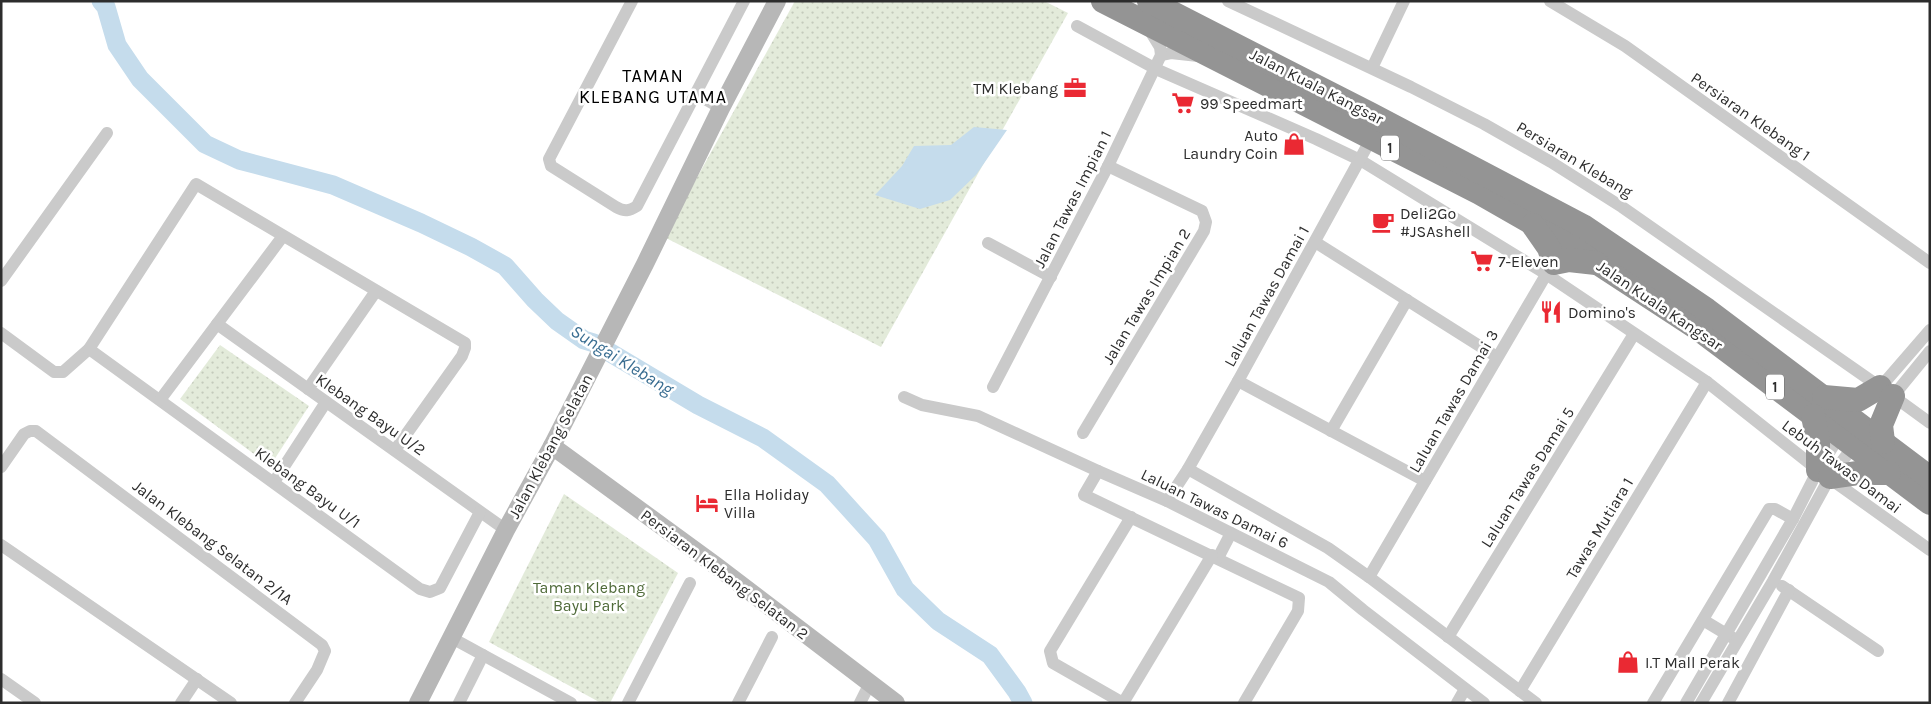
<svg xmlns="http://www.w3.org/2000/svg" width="1931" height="704" viewBox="0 0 1931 704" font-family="Karla,sans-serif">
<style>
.grass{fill:url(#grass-dots)}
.water{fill:#c5dcec}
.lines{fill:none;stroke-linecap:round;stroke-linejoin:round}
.river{stroke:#c5dcec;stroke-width:19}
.street{stroke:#cacaca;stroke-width:12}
.secondary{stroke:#b7b7b7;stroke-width:18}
.highway{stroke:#949494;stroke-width:24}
.labels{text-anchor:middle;stroke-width:5;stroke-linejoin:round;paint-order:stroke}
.shield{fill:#fff;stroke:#6c6c6c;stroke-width:1}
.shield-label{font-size:15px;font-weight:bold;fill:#2d2d2d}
.street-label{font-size:16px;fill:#2d2d2d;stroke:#fff}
.poi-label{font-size:16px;fill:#2d2d2d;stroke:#fff;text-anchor:start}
.park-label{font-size:16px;fill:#4f6a39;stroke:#fff}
.neighbourhood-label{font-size:18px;letter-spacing:1px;fill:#000;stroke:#fff}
.water-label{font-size:18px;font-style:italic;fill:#396d91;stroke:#fff}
</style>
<defs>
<pattern id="grass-dots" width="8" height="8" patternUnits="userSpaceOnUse" patternTransform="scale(1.25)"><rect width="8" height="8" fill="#e3ebda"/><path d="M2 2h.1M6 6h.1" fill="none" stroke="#c3cabb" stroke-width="1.8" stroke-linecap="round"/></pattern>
</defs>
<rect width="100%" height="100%" fill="#fff"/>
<g class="grass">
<polygon points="795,1 1044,1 1068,13 881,347 664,237"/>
<polygon points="220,345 309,406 270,466 180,399"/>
<polygon points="564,494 678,573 610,703 601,703 489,642"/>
</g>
<polygon class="water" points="974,127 1007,130 976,175 950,200 920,209 875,195 902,166 914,146 951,145"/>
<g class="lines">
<polyline class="river" points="101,1 106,7 117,45 140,79 205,144 239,160 333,185 421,223 471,247 505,266 535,300 557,321 584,340 594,343 698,405 763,438 827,484 877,539 905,589 938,621 990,655 1017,692 1023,703"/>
<g class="street">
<path d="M632 1 549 159 551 166 616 207C625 212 629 211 637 206L744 1"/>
<polyline points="1228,1 1411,87 1484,124 1551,162 1622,207 1880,387"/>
<polyline points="1550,1 1625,46 1930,263"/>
<polyline points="1077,26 1158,70 1316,139 1360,160 1546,274 1707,382 1818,470 1930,550"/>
<polyline points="1161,55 1171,53 1198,56"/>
<polyline points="1372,68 1404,1"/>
<polyline points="696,94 721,108"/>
<polyline points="1315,242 1497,357"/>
<polyline points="988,243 1051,277"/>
<polyline points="1,281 107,133"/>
<polyline points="217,324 506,530"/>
<polyline points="1,333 54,372 63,372 89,349 196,184 465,343 465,348 462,356 395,450"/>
<polyline points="89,349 420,589 430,592 440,588 480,512"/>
<polyline points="1238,381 1425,481"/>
<polyline points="993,387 1108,166 1161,55 1160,47 1149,29"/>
<polyline points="308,389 376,291"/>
<polyline points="1878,390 1930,330"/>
<polyline points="1893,396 1930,423"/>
<polyline points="904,397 922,405 978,416 1098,471 1167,501 1329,582 1363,610 1484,703"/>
<polyline points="160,400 283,236"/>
<polyline points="1890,400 1930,351"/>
<polyline points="1331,431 1407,300"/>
<polyline points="1083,433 1204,231 1206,222 1202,211 1108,166"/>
<polyline points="1,467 24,434 30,431 36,431 322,645 325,651 317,670 295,703"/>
<polyline points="1188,469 1328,548 1369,577 1536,703"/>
<polyline points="1098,471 1084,495 1299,598 1298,611 1244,703"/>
<polyline points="274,482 326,402"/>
<polyline points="1167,501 1188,469 1238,381 1371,139"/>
<polyline points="1,545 231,703"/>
<polyline points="1218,558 1231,533"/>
<polyline points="1369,577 1550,268"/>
<polyline points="1782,586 1878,651"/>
<polyline points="1703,620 1733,638"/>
<polyline points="450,637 571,703"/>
<polyline points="1448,637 1634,334"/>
<polyline points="1,679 35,703"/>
<polyline points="1520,691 1707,382"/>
<polyline points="181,703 197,679"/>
<polyline points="459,703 483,655"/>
<polyline points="628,703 690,583"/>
<polyline points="738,703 772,637"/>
<polyline points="860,703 870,683"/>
<polyline points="1123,703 1053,663 1050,651 1131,517"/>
<polyline points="1123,703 1212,555"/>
<polyline points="1457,703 1465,689"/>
<polyline points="1653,703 1769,509 1775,509 1793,519"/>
<polyline points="1686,703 1793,519 1818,470 1842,432"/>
<polyline points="1701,703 1773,581 1830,477 1856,443"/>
<polyline points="1728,703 1789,590"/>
</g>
<g class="secondary">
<polyline points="552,446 715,565 896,703"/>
<polyline points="418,703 506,530 552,446 645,264 721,108 777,1"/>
</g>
<g class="highway">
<polyline points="1103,1 1480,193 1567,243 1697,328 1930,503"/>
<polyline points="1149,1 1370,114 1583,226 1707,310 1930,478"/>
<polyline points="1533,225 1549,248 1554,263 1569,260 1596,263"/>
<polyline points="1824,397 1858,400 1880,387"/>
<polyline points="1813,416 1818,441 1818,470"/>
<polyline points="1883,442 1881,425 1893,396"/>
<polyline points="1830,477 1858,473 1889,473"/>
</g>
</g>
<defs>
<symbol id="office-bare" viewBox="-9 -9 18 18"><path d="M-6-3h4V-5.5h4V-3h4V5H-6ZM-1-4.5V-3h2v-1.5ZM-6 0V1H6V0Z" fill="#ea2933" stroke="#fff" stroke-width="2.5" paint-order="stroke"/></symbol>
<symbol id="supermarket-bare" viewBox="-9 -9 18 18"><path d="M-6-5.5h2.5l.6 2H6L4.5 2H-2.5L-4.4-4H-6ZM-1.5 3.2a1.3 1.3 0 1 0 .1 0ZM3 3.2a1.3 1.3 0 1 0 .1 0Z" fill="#ea2933" stroke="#fff" stroke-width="2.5" paint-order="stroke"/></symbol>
<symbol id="shop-bare" viewBox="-9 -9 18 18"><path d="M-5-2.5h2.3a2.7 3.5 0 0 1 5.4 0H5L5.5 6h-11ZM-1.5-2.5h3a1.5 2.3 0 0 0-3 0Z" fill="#ea2933" stroke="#fff" stroke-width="2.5" paint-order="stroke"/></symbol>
<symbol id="cafe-bare" viewBox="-9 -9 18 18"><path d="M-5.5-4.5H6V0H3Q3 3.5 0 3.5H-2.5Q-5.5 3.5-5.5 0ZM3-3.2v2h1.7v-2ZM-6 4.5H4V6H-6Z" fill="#ea2933" stroke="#fff" stroke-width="2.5" paint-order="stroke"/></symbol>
<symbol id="restaurant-bare" viewBox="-9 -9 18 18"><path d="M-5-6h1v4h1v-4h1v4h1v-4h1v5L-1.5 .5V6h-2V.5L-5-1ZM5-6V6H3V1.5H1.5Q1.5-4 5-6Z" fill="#ea2933" stroke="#fff" stroke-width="2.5" paint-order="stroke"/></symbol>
<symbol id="hotel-bare" viewBox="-9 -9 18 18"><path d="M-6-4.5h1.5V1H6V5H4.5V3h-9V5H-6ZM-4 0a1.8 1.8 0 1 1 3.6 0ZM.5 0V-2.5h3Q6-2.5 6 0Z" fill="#ea2933" stroke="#fff" stroke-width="2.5" paint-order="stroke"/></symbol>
</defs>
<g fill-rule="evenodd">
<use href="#office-bare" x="1059" y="72" width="32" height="32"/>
<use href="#supermarket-bare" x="1167" y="87" width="32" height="32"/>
<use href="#shop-bare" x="1278" y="128" width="32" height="32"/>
<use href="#cafe-bare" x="1367" y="206" width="32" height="32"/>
<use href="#supermarket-bare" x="1466" y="245" width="32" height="32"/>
<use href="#restaurant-bare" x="1535" y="296" width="32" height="32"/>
<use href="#hotel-bare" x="691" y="487" width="32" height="32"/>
<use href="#shop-bare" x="1612" y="646" width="32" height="32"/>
</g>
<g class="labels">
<g class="shield">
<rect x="1381" y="135.5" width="18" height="25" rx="4"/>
<rect x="1766" y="374.5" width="18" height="25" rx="4"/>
</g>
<g class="shield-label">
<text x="1390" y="153">1</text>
<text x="1775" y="392">1</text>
</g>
<g class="street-label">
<text transform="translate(1317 86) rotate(27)" y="6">Jalan Kuala Kangsar</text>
<text transform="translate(1751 116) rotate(35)" y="6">Persiaran Klebang 1</text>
<text transform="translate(1575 159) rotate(31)" y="6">Persiaran Klebang</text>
<text transform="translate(1072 199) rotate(-63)" y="6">Jalan Tawas Impian 1</text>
<text transform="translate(1146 296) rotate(-59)" y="6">Jalan Tawas Impian 2</text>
<text transform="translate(1266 296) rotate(-61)" y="6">Laluan Tawas Damai 1</text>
<text transform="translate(1660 305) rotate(34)" y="6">Jalan Kuala Kangsar</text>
<text transform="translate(1453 401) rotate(-60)" y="6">Laluan Tawas Damai 3</text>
<text transform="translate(371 414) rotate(35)" y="6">Klebang Bayu U/2</text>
<text transform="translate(550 446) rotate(-62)" y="6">Jalan Klebang Selatan</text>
<text transform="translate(1842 466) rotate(37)" y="6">Lebuh Tawas Damai</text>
<text transform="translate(1527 477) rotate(-58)" y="6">Laluan Tawas Damai 5</text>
<text transform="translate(308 487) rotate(36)" y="6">Klebang Bayu U/1</text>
<text transform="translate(1215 508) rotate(26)" y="6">Laluan Tawas Damai 6</text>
<text transform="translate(1599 528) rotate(-59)" y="6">Tawas Mutiara 1</text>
<text transform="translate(213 542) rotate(37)" y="6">Jalan Klebang Selatan 2/1A</text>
<text transform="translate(725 574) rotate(37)" y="6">Persiaran Klebang Selatan 2</text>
</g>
<g class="poi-label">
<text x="1058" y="94" text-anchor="end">TM Klebang</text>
<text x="1200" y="109">99 Speedmart</text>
<text x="1278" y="141" text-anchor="end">Auto<tspan x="1278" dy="18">Laundry Coin</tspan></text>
<text x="1400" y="219">Deli2Go<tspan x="1400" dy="18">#JSAshell</tspan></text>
<text x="1498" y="267">7-Eleven</text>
<text x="1568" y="318">Domino's</text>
<text x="724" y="500">Ella Holiday<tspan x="724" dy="18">Villa</tspan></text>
<text x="1645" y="668">I.T Mall Perak</text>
</g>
<g class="park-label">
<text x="589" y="593">Taman Klebang<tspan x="589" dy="18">Bayu Park</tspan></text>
</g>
<g class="neighbourhood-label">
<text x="653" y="82">TAMAN<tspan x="653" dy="21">KLEBANG UTAMA</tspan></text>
</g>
<g class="water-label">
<text transform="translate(622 360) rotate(32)" y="6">Sungai Klebang</text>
</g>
</g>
<rect width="1931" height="704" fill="none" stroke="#2d2d2d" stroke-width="5"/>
</svg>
